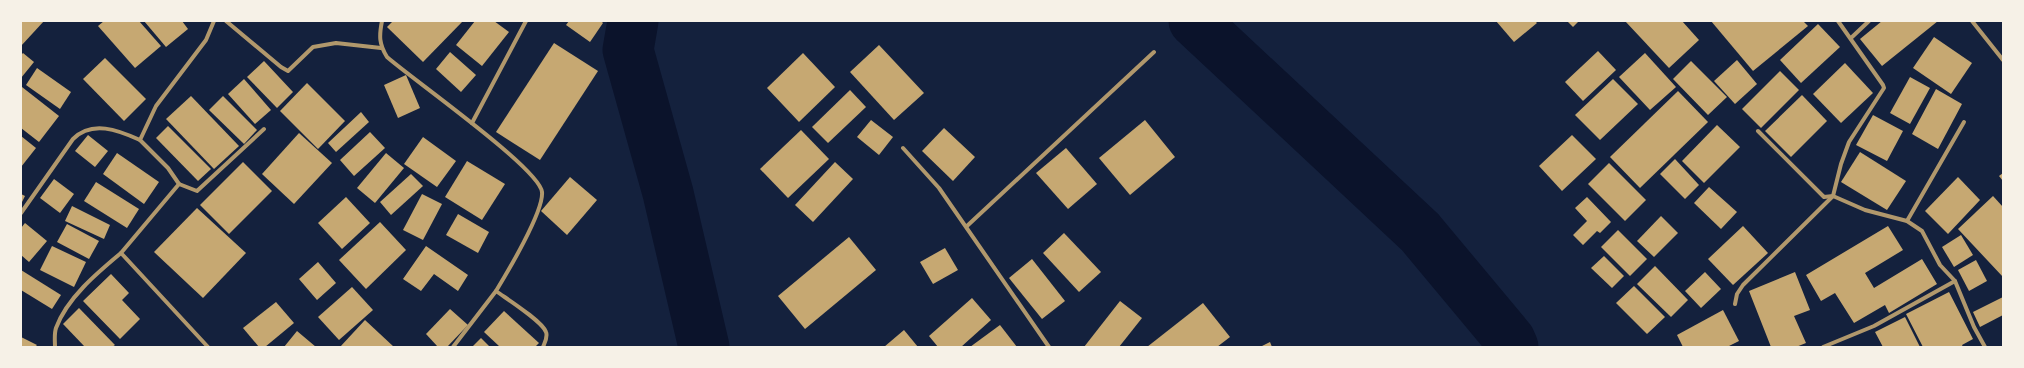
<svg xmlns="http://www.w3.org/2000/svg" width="2024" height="368" viewBox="0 0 2024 368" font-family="Arial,sans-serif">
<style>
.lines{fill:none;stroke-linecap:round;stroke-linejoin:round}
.river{stroke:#0b132b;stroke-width:51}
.building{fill:#c6a872}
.minor{stroke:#b1986c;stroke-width:4}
</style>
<rect width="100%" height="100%" fill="#14213d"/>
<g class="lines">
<g class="river">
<polyline points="633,21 628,50 668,193 704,347"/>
<polyline points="1194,21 1420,232 1510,340 1513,347"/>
</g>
</g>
<g class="building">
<polygon points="21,21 44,21 21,46"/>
<polygon points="104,21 139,21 161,46 135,68 98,26"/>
<polygon points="144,21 182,21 188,29 166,47"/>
<polygon points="393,21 463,21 423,62 387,27"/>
<polygon points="475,21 494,21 509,32 482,66 456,45"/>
<polygon points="569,21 601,21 603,23 590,42 566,25"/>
<polygon points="1496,21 1535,21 1537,23 1514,42"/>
<polygon points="1567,21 1579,21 1573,27"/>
<polygon points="1625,21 1682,21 1699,40 1669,68"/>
<polygon points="1711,21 1803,21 1808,26 1753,71"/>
<polygon points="1882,21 1938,21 1882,66 1860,39"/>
<polygon points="1818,24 1840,47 1801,83 1780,60"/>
<polygon points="1934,37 1972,63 1951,94 1913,68"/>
<polygon points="554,43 598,71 540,160 496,132"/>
<polygon points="879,45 924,93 894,120 850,72"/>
<polygon points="1598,51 1616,70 1583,101 1565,82"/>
<polygon points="450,52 476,75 461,92 436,69"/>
<polygon points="23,53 34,62 21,78 21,55"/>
<polygon points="803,53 835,87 799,122 767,88"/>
<polygon points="1645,53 1676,87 1650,110 1619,77"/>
<polygon points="105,58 146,99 124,121 83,79"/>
<polygon points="1737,60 1757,84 1735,104 1714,81"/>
<polygon points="264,61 293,92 277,108 247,77"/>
<polygon points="1691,61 1727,97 1708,115 1673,79"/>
<polygon points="1845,63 1873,93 1841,123 1813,94"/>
<polygon points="37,68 71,92 60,109 26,85"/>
<polygon points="1780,71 1799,90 1761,128 1742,109"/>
<polygon points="406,75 420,108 398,118 384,85"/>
<polygon points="1910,77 1930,88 1910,124 1890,113"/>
<polygon points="244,79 271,110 255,124 228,94"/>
<polygon points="1613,79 1638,104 1600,140 1575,115"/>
<polygon points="307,83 345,121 318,149 280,111"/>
<polygon points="22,87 59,116 39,142 21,128"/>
<polygon points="1936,89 1962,104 1938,149 1912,134"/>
<polygon points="850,90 866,107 828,143 812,127"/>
<polygon points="1678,91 1708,122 1640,188 1610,157"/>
<polygon points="1802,95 1827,121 1791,157 1765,131"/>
<polygon points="191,96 239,146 214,169 166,119"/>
<polygon points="223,96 257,130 244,144 209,110"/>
<polygon points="361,112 369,122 336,152 328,143"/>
<polygon points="1873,115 1903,131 1887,161 1856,145"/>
<polygon points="871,120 893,137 879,155 857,137"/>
<polygon points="1145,120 1175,157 1130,195 1099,158"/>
<polygon points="1717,125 1740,147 1704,183 1682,161"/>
<polygon points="168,126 211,169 198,181 156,138"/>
<polygon points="944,128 975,157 953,181 922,151"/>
<polygon points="801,130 829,159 788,198 760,169"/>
<polygon points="370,132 385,148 354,176 340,160"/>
<polygon points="299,133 332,163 294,204 262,174"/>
<polygon points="88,135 108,151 95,167 75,151"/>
<polygon points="1572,135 1596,159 1562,191 1539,166"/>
<polygon points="21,136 36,148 21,167"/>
<polygon points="423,137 456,161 437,187 404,164"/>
<polygon points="1066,148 1097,184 1068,209 1036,173"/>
<polygon points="1860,152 1906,181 1887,210 1841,182"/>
<polygon points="117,153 159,182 144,204 103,174"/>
<polygon points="386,153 404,168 375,203 357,188"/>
<polygon points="1675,159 1699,185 1685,199 1660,174"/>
<polygon points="467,161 505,184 482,220 445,197"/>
<polygon points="243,162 272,191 229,234 200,205"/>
<polygon points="835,162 853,179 813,222 795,205"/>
<polygon points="1609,163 1646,200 1625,221 1588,184"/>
<polygon points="2003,173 2003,181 1999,176"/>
<polygon points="411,174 423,186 391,215 380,202"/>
<polygon points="570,177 597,200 567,235 541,211"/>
<polygon points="1958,177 1980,200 1948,234 1925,211"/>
<polygon points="54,179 74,194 60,213 40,198"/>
<polygon points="96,182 139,209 127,228 84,201"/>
<polygon points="1709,187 1737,212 1721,229 1694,203"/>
<polygon points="21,194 25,196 21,204"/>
<polygon points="422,194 442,204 423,240 403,230"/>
<polygon points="1993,196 2003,207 2003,277 1958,229"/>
<polygon points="346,197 370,223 342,249 318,223"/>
<polygon points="1587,197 1611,222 1600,233 1597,231 1583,245 1573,235 1587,221 1575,208"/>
<polygon points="72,206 110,225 104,239 65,221"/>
<polygon points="197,208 246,253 203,298 154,252"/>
<polygon points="458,214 489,232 478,253 446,235"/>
<polygon points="1661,216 1678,233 1654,257 1637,241"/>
<polygon points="380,222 406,250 366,289 339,260"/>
<polygon points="25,223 47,241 29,262 21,255 21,228"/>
<polygon points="67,224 99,241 89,259 57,242"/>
<polygon points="1743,226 1768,253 1733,285 1708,259"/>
<polygon points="1888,226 1903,250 1865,273 1874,288 1922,259 1937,284 1889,313 1885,305 1854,323 1835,293 1821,301 1806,275"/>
<polygon points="1618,230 1647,259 1630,276 1601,247"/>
<polygon points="1064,233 1101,272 1079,292 1043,253"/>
<polygon points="1961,235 1973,255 1954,267 1942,247"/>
<polygon points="849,237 876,270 805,329 778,296"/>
<polygon points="52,246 86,262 74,287 40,270"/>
<polygon points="426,246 468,275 458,291 434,274 421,291 403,279"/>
<polygon points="945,248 958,270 933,284 920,262"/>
<polygon points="1604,256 1624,276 1612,288 1591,268"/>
<polygon points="1032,259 1065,301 1042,319 1009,278"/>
<polygon points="1976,260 1987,281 1969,291 1958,270"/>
<polygon points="318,262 336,283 317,300 299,279"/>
<polygon points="1655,266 1688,300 1671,317 1637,284"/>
<polygon points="21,270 61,295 52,309 21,290"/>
<polygon points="1705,272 1721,289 1701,308 1685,291"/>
<polygon points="1795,272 1810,310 1794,316 1806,343 1796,347 1771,347 1749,291"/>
<polygon points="111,274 129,293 122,300 140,319 120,339 83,301"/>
<polygon points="1634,286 1665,317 1647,334 1616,303"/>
<polygon points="352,287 373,310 339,340 318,317"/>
<polygon points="1949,292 1973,339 1962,345 1963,347 1923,347 1906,314"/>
<polygon points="2003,297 2003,315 1980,327 1973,312"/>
<polygon points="972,298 991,320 961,347 938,347 929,336"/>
<polygon points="1120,301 1142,318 1119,347 1084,347"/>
<polygon points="276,302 294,323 265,347 259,347 243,328"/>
<polygon points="1203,303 1230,337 1217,347 1147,347"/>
<polygon points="79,308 115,345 112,347 85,347 63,324"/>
<polygon points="450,309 468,325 447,347 438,347 426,334"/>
<polygon points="1723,310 1739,341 1727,347 1683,347 1677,335"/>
<polygon points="504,311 539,343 535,347 500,347 484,332"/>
<polygon points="1905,317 1920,347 1883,347 1875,332"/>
<polygon points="365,320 394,347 340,347"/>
<polygon points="1000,325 1017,347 970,347"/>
<polygon points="904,330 918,347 884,347"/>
<polygon points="297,331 316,347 284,347"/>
<polygon points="21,337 37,345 35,347 21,347"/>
<polygon points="481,338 490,347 472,347"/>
<polygon points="1270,342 1272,347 1260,347"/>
</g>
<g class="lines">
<g class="minor">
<polyline points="226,21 281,67 288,71 313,47 336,43 381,48"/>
<path d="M382 21C379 36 379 44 387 57 412 79 539 168 542 192 544 211 507 273 496 291 507 299 542 321 546 332 548 337 545 342 543 347"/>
<polyline points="1972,21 2003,60"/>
<polyline points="1851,38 1869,21"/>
<polyline points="472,123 526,21"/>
<polyline points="1758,131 1824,197 1833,196 1865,210 1907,221 1922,231 1940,265 1955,281 1974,327 1985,347"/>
<polyline points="903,148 939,188 1049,347"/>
<polyline points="179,184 197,191 264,129"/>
<path d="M21 213 73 139C92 120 118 130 140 140"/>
<polyline points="1907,221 1964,122"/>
<polyline points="967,226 1154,52"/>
<polyline points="1735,304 1737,294 1743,285 1833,196 1841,164 1849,142 1884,88 1883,85 1838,21"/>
<path d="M55 347C55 341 54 334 56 328 67 298 97 273 121 253"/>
<polyline points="208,347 121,253 179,184 168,168 140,140 156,106 206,40 214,21"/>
<polyline points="453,347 496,291"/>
<polyline points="1823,347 1874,326 1955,281"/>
</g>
</g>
<rect width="2024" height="368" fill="none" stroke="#f6f1e7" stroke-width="44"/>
</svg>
